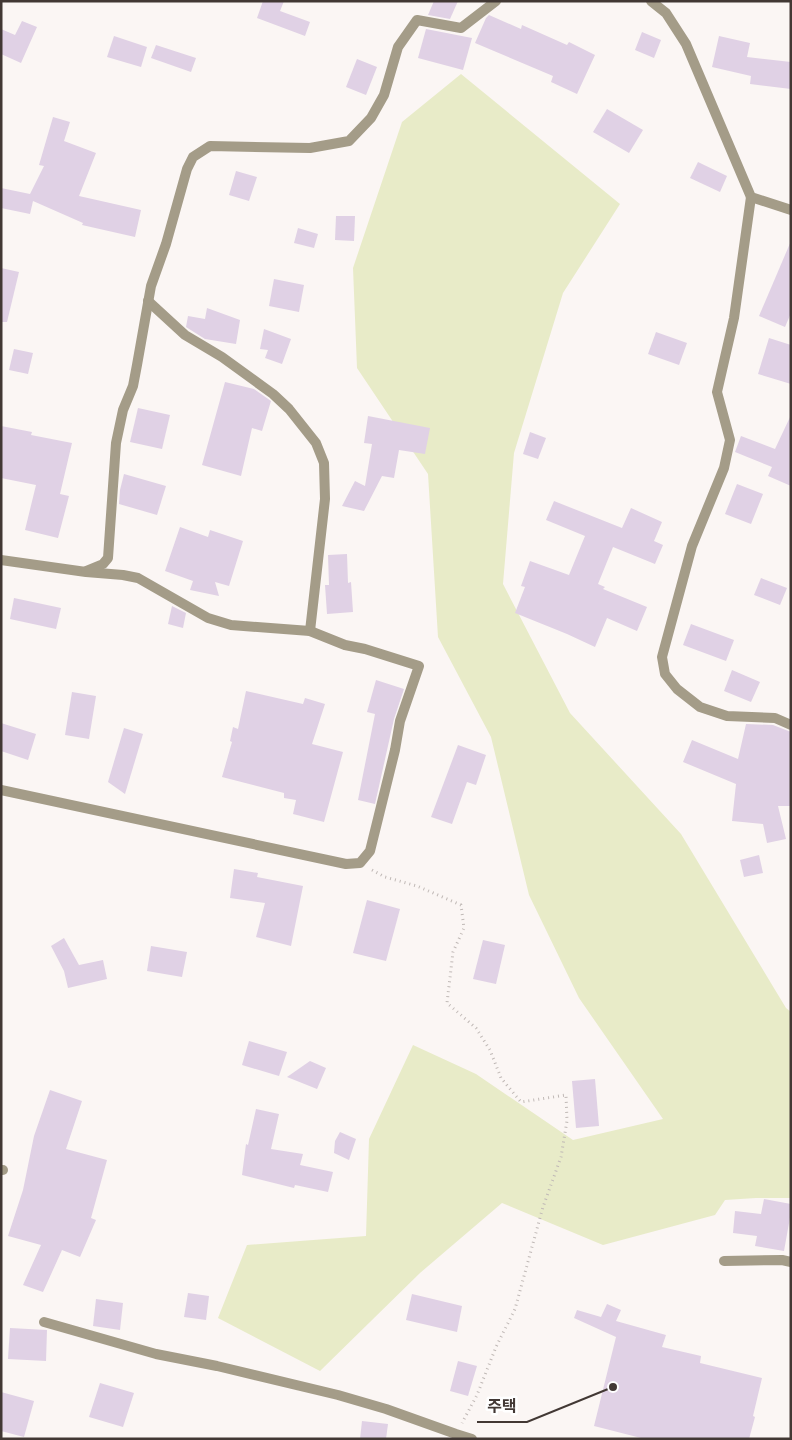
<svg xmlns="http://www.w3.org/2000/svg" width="792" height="1440" viewBox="0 0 792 1440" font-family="Roboto,'Noto Sans KR',sans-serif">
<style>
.green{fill:#e8ebc8}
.building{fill:#e0d1e5}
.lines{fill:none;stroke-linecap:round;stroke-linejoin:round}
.path{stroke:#c0b9b6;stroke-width:3;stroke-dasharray:1 4;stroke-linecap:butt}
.minor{stroke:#a49c88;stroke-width:10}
.leader{fill:none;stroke:#423834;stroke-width:2}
.callout-dot{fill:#423834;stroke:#fff;stroke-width:2}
.callout-label{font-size:16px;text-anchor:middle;font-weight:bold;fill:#423834;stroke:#fff;stroke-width:5;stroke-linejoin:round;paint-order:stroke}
</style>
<rect width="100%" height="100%" fill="#fbf6f4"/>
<polygon class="green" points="461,74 620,204 563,293 514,453 503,584 570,713 681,834 786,1008 791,1012 791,1198 756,1198 725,1200 715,1215 603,1245 502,1203 420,1273 320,1371 218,1318 247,1245 366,1236 369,1139 413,1045 476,1074 573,1140 663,1119 579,998 529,895 491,737 438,637 428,474 357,368 353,268 402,122"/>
<g class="building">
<polygon points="263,1 284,1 280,11 310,22 305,36 257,18"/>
<polygon points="434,1 458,1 450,19 428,15"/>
<polygon points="489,15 521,29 522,25 567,45 569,42 595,55 577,94 551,82 553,76 475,43 486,18"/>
<polygon points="22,21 37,27 21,63 1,54 1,29 15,35"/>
<polygon points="426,29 472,38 463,70 418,58"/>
<polygon points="642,32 661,40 654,58 635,50"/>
<polygon points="114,36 147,47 141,67 107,57"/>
<polygon points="719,36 750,43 747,57 791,62 791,89 750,84 751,76 712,67"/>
<polygon points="156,45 196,58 191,72 151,58"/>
<polygon points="357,59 377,67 366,95 346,87"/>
<polygon points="607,109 643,130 629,153 593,132"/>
<polygon points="53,117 70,122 64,141 96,153 79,196 141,210 135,237 82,225 83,223 33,201 30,214 1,208 1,188 30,194 44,166 39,165"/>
<polygon points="698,162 727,176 720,192 690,178"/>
<polygon points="236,171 257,177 249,201 229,195"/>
<polygon points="336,216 355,216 354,241 335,240"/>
<polygon points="298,228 318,234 314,248 294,243"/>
<polygon points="791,241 791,313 785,327 759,316"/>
<polygon points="1,268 19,272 7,322 1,322"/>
<polygon points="274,279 304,285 299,312 269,306"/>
<polygon points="207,308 240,320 236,344 205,339 186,327 188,316 205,319"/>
<polygon points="264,329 291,339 282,364 265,358 268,350 260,349"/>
<polygon points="656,332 687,343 679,365 648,354"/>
<polygon points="769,338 791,345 791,384 758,374"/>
<polygon points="14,349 33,353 28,374 9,370"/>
<polygon points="225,382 254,389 271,401 262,431 252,428 241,476 202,465"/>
<polygon points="138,408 170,415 162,449 130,442"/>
<polygon points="791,415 791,486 768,476 772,467 735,452 741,436 775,449"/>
<polygon points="368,416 430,428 425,454 399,450 394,478 382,476 364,511 342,506 355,481 365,486 372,444 364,443"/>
<polygon points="1,426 32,432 31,435 72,443 60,494 69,496 58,538 25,530 36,485 1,478"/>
<polygon points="530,432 546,438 538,459 523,454"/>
<polygon points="124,474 166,486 157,515 119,504 120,490"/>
<polygon points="737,484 763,494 751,524 725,514"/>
<polygon points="554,501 622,528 631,508 662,522 654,541 663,545 655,564 613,547 598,584 605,587 603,589 647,607 637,631 607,618 595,647 567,634 515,613 525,587 521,586 530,561 569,575 585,536 546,520"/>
<polygon points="180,527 208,537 210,530 243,541 229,586 215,582 219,596 190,590 193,581 165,571"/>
<polygon points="347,554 348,583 351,582 353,612 327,614 325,585 329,585 328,555"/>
<polygon points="761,578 787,588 780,605 754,595"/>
<polygon points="14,598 61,608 56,629 10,619"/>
<polygon points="172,606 186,613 183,628 168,624"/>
<polygon points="691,624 734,640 726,661 683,645"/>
<polygon points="732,670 760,682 751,702 724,691"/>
<polygon points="376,680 404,689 394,719 375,804 358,800 375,714 367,712"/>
<polygon points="246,691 303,704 305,698 325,704 312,744 343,752 324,822 293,814 296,800 284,798 284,793 222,777 232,742 230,741 233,727 238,729"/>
<polygon points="72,692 96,696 89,739 65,735"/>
<polygon points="1,723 36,734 28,760 1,751"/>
<polygon points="746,724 773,725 791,732 791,806 778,806 786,839 767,843 763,824 732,821 736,784 683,762 692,740 738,759"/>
<polygon points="124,728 143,734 125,794 108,782"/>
<polygon points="458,745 486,755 476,785 467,782 452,824 431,817"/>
<polygon points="759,855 763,873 744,877 740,860"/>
<polygon points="234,869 258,873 257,877 303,886 291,946 256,937 265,903 230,898"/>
<polygon points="367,900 400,909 386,961 353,953"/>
<polygon points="64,938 79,965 103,960 107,979 68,988 64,971 51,946"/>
<polygon points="483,940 505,945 496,984 473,979"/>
<polygon points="151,946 187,952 182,977 147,971"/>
<polygon points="249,1041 287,1052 279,1076 242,1065"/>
<polygon points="310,1061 326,1068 317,1089 287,1077"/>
<polygon points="595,1079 599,1126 576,1128 572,1081"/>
<polygon points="50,1090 82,1101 66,1149 107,1160 91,1218 96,1220 80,1257 62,1250 43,1292 23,1285 41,1245 8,1236 23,1190 34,1136"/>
<polygon points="256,1109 279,1114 271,1149 303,1154 300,1165 333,1172 328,1192 295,1185 294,1188 242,1175 246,1144 248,1145"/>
<polygon points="340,1132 356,1139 349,1160 334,1153 335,1141"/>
<polygon points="764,1199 791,1204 791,1212 784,1251 755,1246 757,1236 733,1233 735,1211 761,1214"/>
<polygon points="188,1293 209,1296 206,1320 184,1317"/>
<polygon points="412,1294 462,1306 457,1332 406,1320"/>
<polygon points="96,1299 123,1303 120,1330 93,1326"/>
<polygon points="607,1304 621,1310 616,1321 666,1335 662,1347 701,1356 700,1363 762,1378 753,1416 755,1417 749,1439 645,1439 594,1426 616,1337 574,1318 577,1310 601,1317"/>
<polygon points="10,1328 47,1330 46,1361 8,1359"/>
<polygon points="458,1361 477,1366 468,1396 450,1391"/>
<polygon points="100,1383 134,1393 123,1427 89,1417"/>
<polygon points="1,1392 34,1401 24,1437 1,1431"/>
<polygon points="362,1421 388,1424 386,1439 360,1439"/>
</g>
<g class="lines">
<polyline class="path" points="372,870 385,877 417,886 461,905 464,928 453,952 447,1003 476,1028 490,1050 501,1078 521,1102 566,1095 567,1121 561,1157 543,1207 515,1309 496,1347 477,1395 462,1423"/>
<g class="minor">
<polyline points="651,1 666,13 686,44 751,197 791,210"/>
<polyline points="751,197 734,318 717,392 730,440 724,468 692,546 662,657 665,674 677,689 700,707 727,716 775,718 791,725"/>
<polyline points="148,301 185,335 222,357 273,394 289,409 316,443 324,463 325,499 310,631"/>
<polyline points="1,560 86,572 123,575 138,578 208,618 231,625 310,631 345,645 365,649 419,666 400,721 395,750 370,851 360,863 346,864 1,790"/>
<polyline points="86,571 103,564 108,558 116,443 123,410 133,386 137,365 151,286 166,244 187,169 193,157 210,146 310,148 349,141 371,118 384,95 398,47 417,20 461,28 496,1"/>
<polyline points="1,1170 3,1170"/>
<polyline points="724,1261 782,1260 791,1262"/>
<polyline points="44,1322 156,1354 217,1366 338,1395 386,1409 456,1434 472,1439"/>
</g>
</g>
<path class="leader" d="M613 1387L527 1422H477"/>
<circle class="callout-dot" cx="613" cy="1387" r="5"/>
<g class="callout-label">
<text x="502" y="1412">주택</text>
</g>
<rect width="792" height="1440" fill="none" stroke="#423834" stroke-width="5"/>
</svg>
